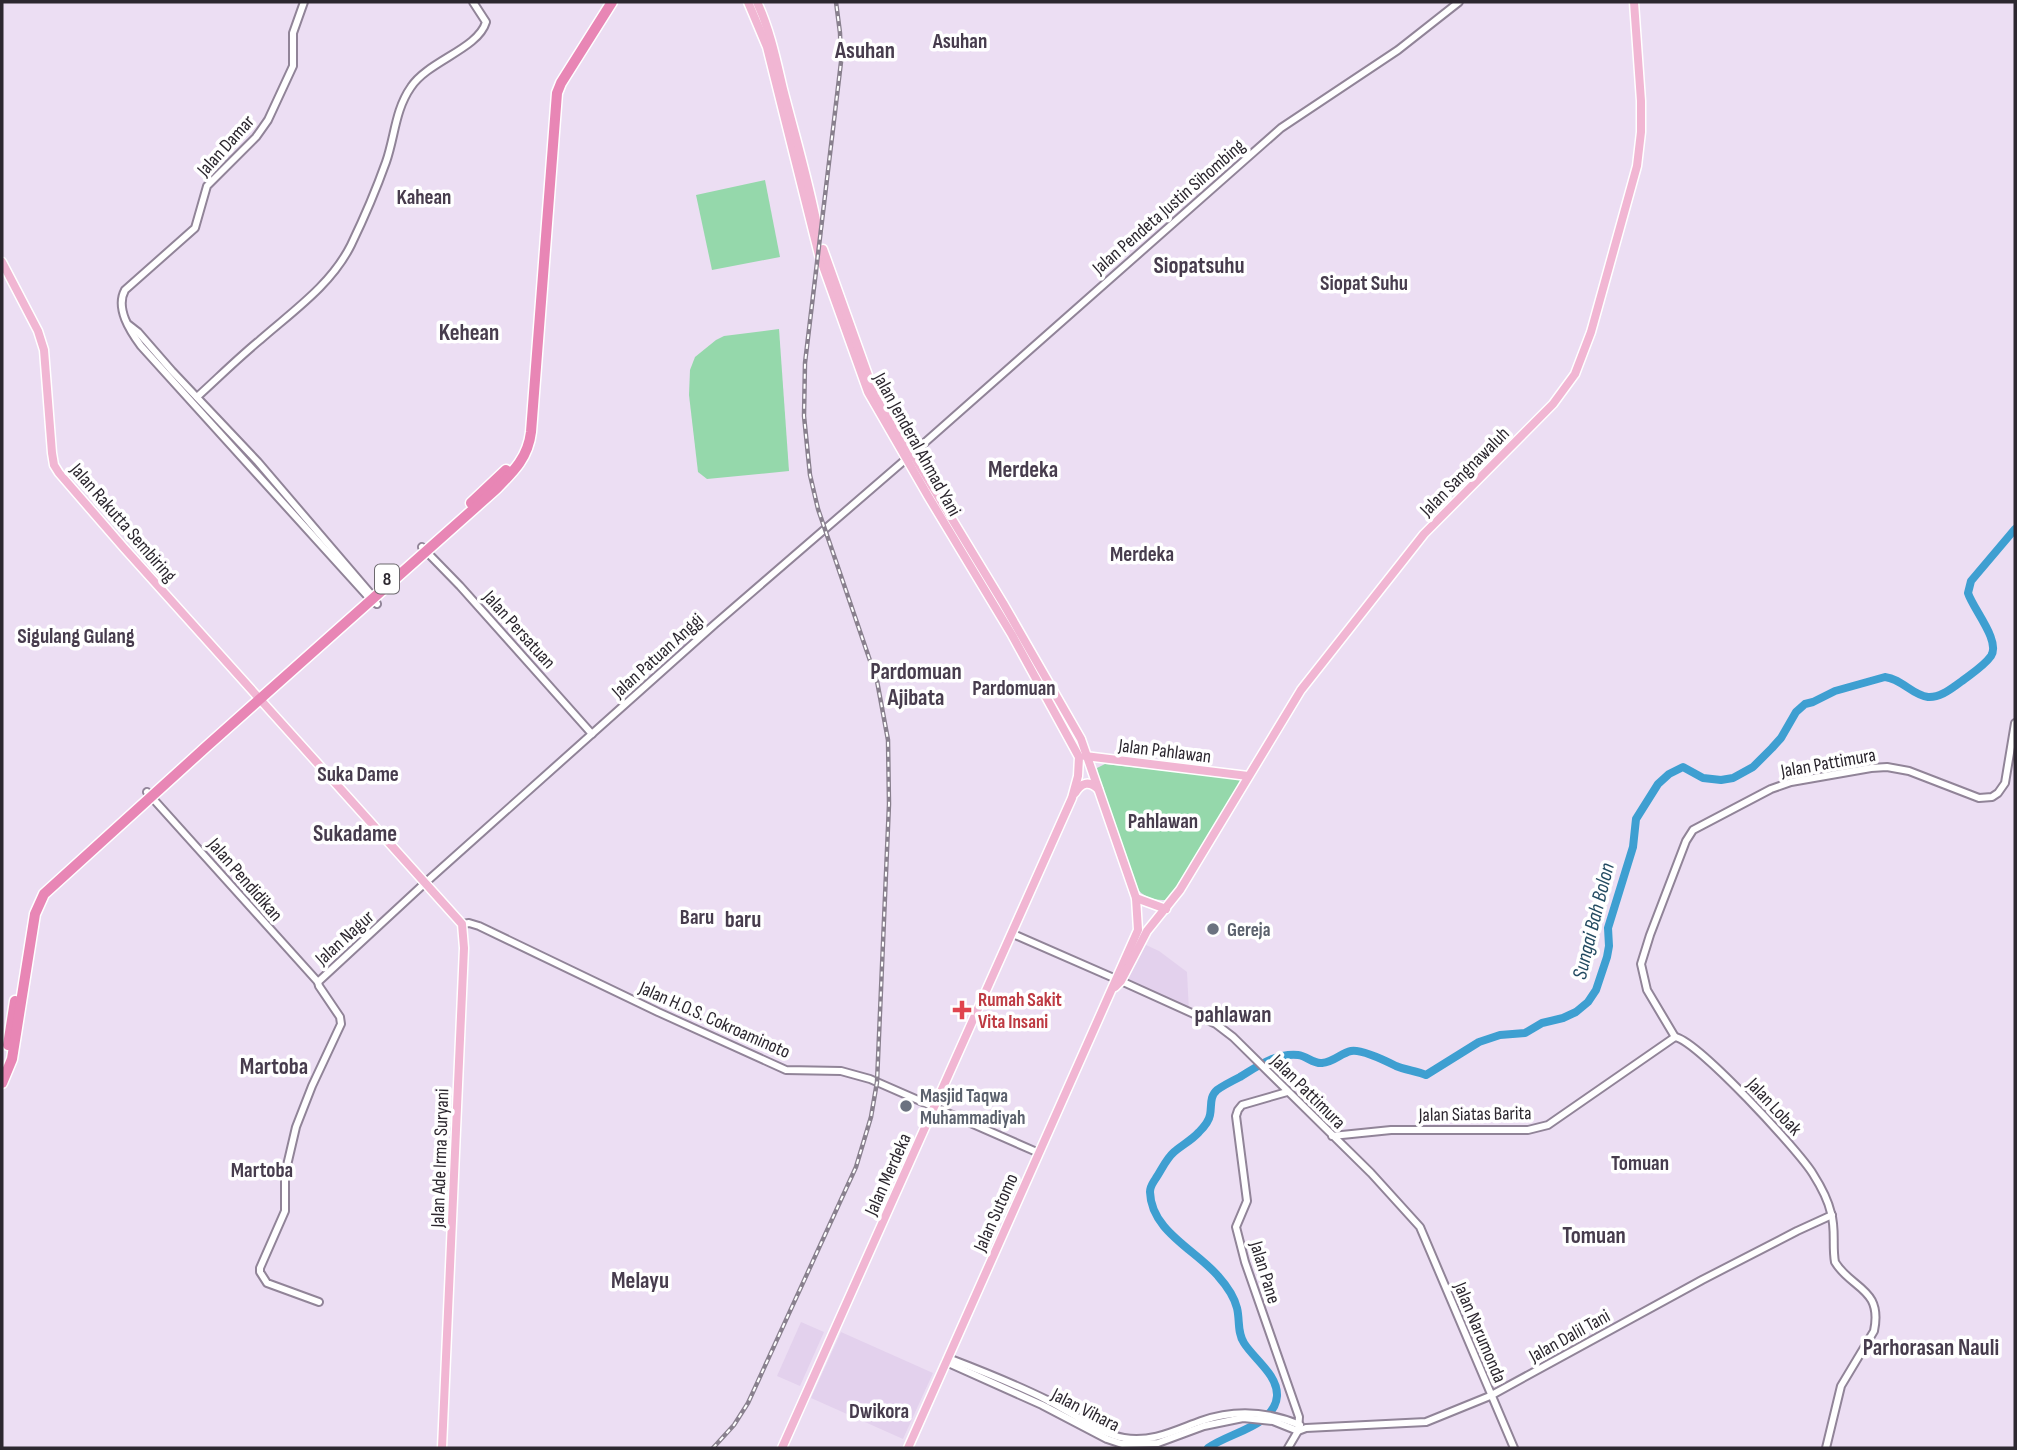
<svg xmlns="http://www.w3.org/2000/svg" width="2017" height="1450" viewBox="0 0 2017 1450" font-family="'Sofia Sans Condensed',sans-serif">
<style>
.built{fill:#e3d1ed}
.green{fill:#95d8ab}
.lines{fill:none;stroke-linecap:round;stroke-linejoin:round}
.river{stroke:#3e9fd1;stroke-width:8}
.minor-casing{stroke:#918498;stroke-width:10}
.major-casing{stroke:#fff;stroke-width:11}
.highway-casing{stroke:#fff;stroke-width:13}
.minor{stroke:#fff;stroke-width:6}
.major{stroke:#f1b6d3;stroke-width:8}
.highway{stroke:#e886b5;stroke-width:10}
.rail-casing{stroke:#89808e;stroke-width:4.5}
.rail{stroke:#fff;stroke-width:2;stroke-dasharray:5;stroke-linecap:butt}
.worship-dot{fill:#6b7280;stroke:#fff;stroke-width:2.5}
.health-dot{fill:#e0444e;stroke:#fff;stroke-width:2.5}
.labels{text-anchor:middle;stroke-width:7;stroke-linejoin:round;paint-order:stroke}
.shield{fill:#fff;stroke:#6b686d;stroke-width:2}
.shield-label{font-size:18px;font-weight:bold;fill:#2c272f}
.street-label{font-size:19px;fill:#2c272f;stroke:#fff}
.worship-label{font-size:19px;font-weight:bold;fill:#5b616d;stroke:#fff;text-anchor:start}
.health-label{font-size:19px;font-weight:bold;fill:#be3a42;stroke:#fff;text-anchor:start}
.neighbourhood-label{font-size:21px;font-weight:bold;fill:#473c4d;stroke:#fff}
.water-label{font-size:21px;font-style:italic;fill:#234b61;stroke:#fff}
.quarter-label{font-size:23px;font-weight:bold;fill:#473c4d;stroke:#fff}
</style>
<rect width="100%" height="100%" fill="#ecdef3"/>
<g class="built">
<polygon points="1144,944 1159,951 1187,972 1189,1012 1126,981"/>
<polygon points="801,1322 824,1332 800,1386 777,1376"/>
<polygon points="841,1332 933,1373 903,1439 811,1398"/>
</g>
<g class="green">
<polygon points="765,180 780,257 712,270 696,195"/>
<polygon points="779,329 789,471 707,479 698,472 689,395 690,370 695,357 716,340 724,336"/>
<path d="M1105 764 1239 779 1241 782 1174 892 1167 900C1155 900 1147 899 1138 890L1098 776 1097 768Z"/>
</g>
<g class="lines">
<path class="river" d="M1208 1448C1228 1433 1275 1426 1277 1396 1278 1375 1254 1359 1244 1343 1237 1332 1240 1320 1237 1308 1234 1296 1226 1285 1218 1276 1196 1250 1151 1231 1150 1192 1150 1186 1153 1183 1156 1178 1162 1169 1166 1159 1174 1152 1182 1145 1192 1140 1199 1132 1204 1127 1209 1121 1210 1115 1212 1106 1209 1097 1217 1090 1224 1085 1232 1081 1240 1077 1258 1066 1275 1053 1298 1055 1307 1056 1313 1064 1322 1063 1334 1062 1341 1053 1351 1051 1361 1049 1386 1061 1396 1066 1405 1070 1417 1071 1426 1075L1479 1042 1500 1035 1525 1033 1542 1023 1563 1018 1576 1012 1588 1002 1596 990 1607 957 1609 946 1608 928 1633 847 1636 819 1658 784 1669 774 1683 767 1703 778 1721 780 1733 778 1753 767 1772 748 1781 738 1796 712 1805 704 1813 702 1835 691 1885 677C1902 679 1912 695 1928 697 1941 698 1953 687 1962 681 1971 674 1984 666 1991 656 2001 641 1973 609 1968 593L1971 581 2015 529"/>
<defs>
<g id="minor">
<path d="M304 2 293 33V66L268 120 256 137 207 186 195 228 125 290C115 308 130 331 141 346L371 600 377 604"/>
<polyline points="129,325 138,332 172,371 258,462 376,600"/>
<path d="M197 397C218 378 238 358 260 340 293 311 331 285 351 245 364 218 376 190 386 162 395 136 395 110 411 87 428 61 478 49 486 22L473 2"/>
<polyline points="422,547 460,586 592,734"/>
<polyline points="147,792 318,982"/>
<polyline points="462,924 469,923 479,926 658,1012 786,1070 841,1071 870,1079 1039,1153"/>
<polyline points="1013,934 1116,979"/>
<polyline points="1121,981 1216,1024 1233,1037 1371,1173 1420,1227 1514,1448"/>
<polyline points="1675,1037 1647,990 1641,964 1650,935 1686,841 1693,830 1771,789 1791,782 1871,768 1887,767 1909,771 1979,798 1992,797 1998,793 2005,783 2015,723"/>
<path d="M1675 1037C1697 1040 1799 1151 1813 1174 1820 1185 1828 1200 1831 1213 1836 1229 1832 1246 1835 1262 1851 1289 1883 1288 1874 1331L1841 1386 1826 1448"/>
<polyline points="1287,1092 1242,1105 1238,1110 1236,1116 1247,1201 1236,1227 1245,1262 1299,1417 1298,1431 1288,1448"/>
<polyline points="1332,1136 1391,1130 1528,1130 1548,1125 1675,1037"/>
<polyline points="319,1302 267,1283 260,1272 260,1268 285,1211 285,1174 296,1127 312,1086 341,1024 340,1017 319,986 318,982 425,883 715,624 913,453 1281,128 1398,50 1459,2"/>
<path d="M948 1358C982 1371 1015 1384 1047 1400 1069 1411 1101 1434 1124 1438 1152 1443 1176 1430 1201 1421 1235 1409 1267 1411 1300 1425"/>
<polyline points="946,1362 1042,1405 1107,1439 1122,1444 1158,1443 1204,1426 1243,1418 1273,1421 1298,1431 1306,1428 1426,1422 1490,1396 1702,1280 1797,1231 1832,1215"/>
</g>
<g id="major">
<polyline points="748,2 767,47 819,255 868,392 928,496 1012,635 1079,757 1078,776 1072,798 782,1448"/>
<path d="M757 2C770 30 776 59 783 89 795 136 809 182 818 230"/>
<polyline points="823,249 873,389 1003,603 1081,739 1136,898 1138,930 908,1448"/>
<polyline points="2,262 38,331 44,350 52,453 54,465 59,473 124,548 462,924 464,948 442,1448"/>
<polyline points="1085,756 1248,776"/>
<path d="M1075 793C1081 783 1089 780 1098 789"/>
<polyline points="1136,898 1166,909"/>
<polyline points="1115,987 1121,981 1147,931 1180,890 1301,690 1424,534 1553,404 1575,374 1591,332 1637,166 1641,132 1641,101 1634,2"/>
</g>
<g id="highway">
<polyline points="471,503 506,470"/>
<polyline points="8,1045 15,1001"/>
<path d="M2 1083 12 1059 35 914 44 894 206 747 495 490C513 472 528 458 531 432L557 93 561 83 612 2"/>
</g>
</defs>
<use href="#minor" class="minor-casing"/>
<use href="#major" class="major-casing"/>
<use href="#highway" class="highway-casing"/>
<use href="#minor" class="minor"/>
<use href="#major" class="major"/>
<use href="#highway" class="highway"/>
<defs>
<polyline id="rail" points="713,1448 734,1425 748,1403 856,1167 871,1117 877,1082 889,804 888,740 877,681 818,509 810,475 804,416 805,363 841,62 840,33 836,2"/>
</defs>
<use href="#rail" class="rail-casing"/>
<use href="#rail" class="rail"/>
</g>
<g class="worship-dot">
<circle cx="1213" cy="929" r="7"/>
<circle cx="906" cy="1106" r="7"/>
</g>
<path class="health-dot" d="M958.5 999.5h7v7h7v7h-7v7h-7v-7h-7v-7h7z"/>
<g class="labels">
<rect class="shield" x="375" y="564.5" width="24" height="29" rx="5"/>
<g class="shield-label">
<text x="387" y="585">8</text>
</g>
<g class="street-label">
<text transform="translate(225 145) rotate(-48)" y="7">Jalan Damar</text>
<text transform="translate(1168 206) rotate(-41)" y="7">Jalan Pendeta Justin Sihombing</text>
<text transform="translate(918 444) rotate(61)" y="7">Jalan Jenderal Ahmad Yani</text>
<text transform="translate(1464 471) rotate(-45)" y="7">Jalan Sangnawaluh</text>
<text transform="translate(124 522) rotate(49)" y="7">Jalan Rakutta Sembiring</text>
<text transform="translate(520 629) rotate(48)" y="7">Jalan Persatuan</text>
<text transform="translate(657 655) rotate(-42)" y="7">Jalan Patuan Anggi</text>
<text transform="translate(1165 750) rotate(7)" y="7">Jalan Pahlawan</text>
<text transform="translate(1828 762) rotate(-10)" y="7">Jalan Pattimura</text>
<text transform="translate(246 879) rotate(49)" y="7">Jalan Pendidikan</text>
<text transform="translate(344 937) rotate(-42)" y="7">Jalan Nagur</text>
<text transform="translate(715 1019) rotate(24)" y="7">Jalan H.O.S. Cokroaminoto</text>
<text transform="translate(1309 1091) rotate(45)" y="7">Jalan Pattimura</text>
<text transform="translate(1775 1106) rotate(47)" y="7">Jalan Lobak</text>
<text transform="translate(1475 1113) rotate(-1)" y="7">Jalan Siatas Barita</text>
<text transform="translate(439 1158) rotate(-88)" y="7">Jalan Ade Irma Suryani</text>
<text transform="translate(887 1174) rotate(-66)" y="7">Jalan Merdeka</text>
<text transform="translate(995 1212) rotate(-66)" y="7">Jalan Sutomo</text>
<text transform="translate(1266 1272) rotate(73)" y="7">Jalan Pane</text>
<text transform="translate(1481 1332) rotate(67)" y="7">Jalan Narumonda</text>
<text transform="translate(1569 1335) rotate(-29)" y="7">Jalan Dalil Tani</text>
<text transform="translate(1086 1409) rotate(27)" y="7">Jalan Vihara</text>
</g>
<g class="worship-label">
<text x="1227" y="936">Gereja</text>
<text x="920" y="1102">Masjid Taqwa<tspan x="920" dy="22">Muhammadiyah</tspan></text>
</g>
<g class="health-label">
<text x="978" y="1006">Rumah Sakit<tspan x="978" dy="22">Vita Insani</tspan></text>
</g>
<g class="neighbourhood-label">
<text x="960" y="48">Asuhan</text>
<text x="424" y="204">Kahean</text>
<text x="1364" y="290">Siopat Suhu</text>
<text x="1142" y="561">Merdeka</text>
<text x="76" y="643">Sigulang Gulang</text>
<text x="1014" y="695">Pardomuan</text>
<text x="358" y="781">Suka Dame</text>
<text x="1163" y="828">Pahlawan</text>
<text x="697" y="924">Baru</text>
<text x="1640" y="1170">Tomuan</text>
<text x="262" y="1177">Martoba</text>
<text x="879" y="1418">Dwikora</text>
</g>
<g class="water-label">
<text transform="translate(1593 921) rotate(-76)" y="7">Sungai Bah Bolon</text>
</g>
<g class="quarter-label">
<text x="865" y="58">Asuhan</text>
<text x="1199" y="273">Siopatsuhu</text>
<text x="469" y="340">Kehean</text>
<text x="1023" y="477">Merdeka</text>
<text x="916" y="679">Pardomuan<tspan x="916" dy="26">Ajibata</tspan></text>
<text x="355" y="841">Sukadame</text>
<text x="743" y="927">baru</text>
<text x="1233" y="1022">pahlawan</text>
<text x="274" y="1074">Martoba</text>
<text x="1594" y="1243">Tomuan</text>
<text x="640" y="1288">Melayu</text>
<text x="1931" y="1355">Parhorasan Nauli</text>
</g>
</g>
<rect width="2017" height="1450" fill="none" stroke="#2c272f" stroke-width="7"/>
</svg>
